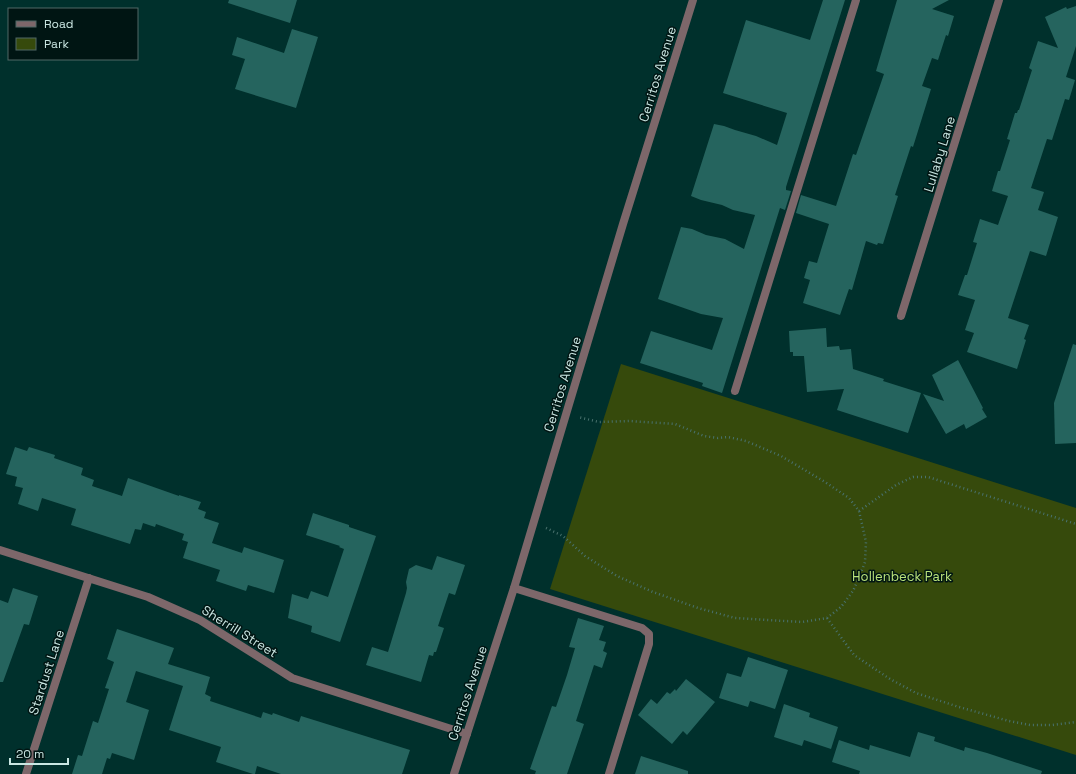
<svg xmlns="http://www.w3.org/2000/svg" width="1076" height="774" viewBox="0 0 1076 774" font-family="'Space Grotesk',sans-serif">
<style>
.green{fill:#364a0c}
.building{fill:#25645e}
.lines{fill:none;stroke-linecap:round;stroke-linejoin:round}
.path{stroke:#49726e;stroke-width:2.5;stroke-dasharray:1 3;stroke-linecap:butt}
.service{stroke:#7d676a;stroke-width:8}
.minor{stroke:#7d676a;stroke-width:8}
.tertiary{stroke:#7d676a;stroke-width:8}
.labels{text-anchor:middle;stroke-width:3;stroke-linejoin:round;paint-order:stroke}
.street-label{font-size:13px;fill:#cae7e3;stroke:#001513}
.park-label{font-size:13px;fill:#bae37b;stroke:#001513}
</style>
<rect width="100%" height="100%" fill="#00302c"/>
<polygon class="green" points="621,364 1076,508 1076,755 550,589"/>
<g class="building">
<polygon points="229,0 297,0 290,23 228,3"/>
<polygon points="823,0 845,0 786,187 786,190 791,191 785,210 780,208 722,393 702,386 703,383 640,363 651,331 712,350 723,318 701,314 658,299 681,227 692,229 706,235 725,239 744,249 755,215 733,210 722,205 701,200 691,196 714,124 724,126 735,130 756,136 777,145 787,113 723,93 746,20 810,40"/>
<polygon points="897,0 949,0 932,9 954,16 948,36 946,35 938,60 932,58 922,86 931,89 913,147 911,146 895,195 898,196 883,244 878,243 877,245 866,241 852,290 849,289 840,315 803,303 810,280 804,278 809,261 817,263 829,224 796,213 801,195 836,206 853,154 856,155 884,74 876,71"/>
<polygon points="1076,6 1076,46 1066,77 1075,80 1069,100 1065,99 1052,140 1047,139 1031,188 1044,192 1038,210 1058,217 1046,256 1030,251 1008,318 1029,325 1024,339 1026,340 1017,369 967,352 974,333 965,330 975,300 958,295 965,275 967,275 977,243 973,242 980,219 998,225 1008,196 992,191 998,171 1000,171 1010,140 1007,139 1015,113 1017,113 1018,110 1019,110 1032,70 1029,68 1038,41 1058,48 1045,17 1066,7 1067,9"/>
<polygon points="292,29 318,37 296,108 235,89 245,59 232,55 237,37 284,53"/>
<polygon points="826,328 827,347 839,346 840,350 851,349 853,369 884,379 883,381 921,393 908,433 837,410 844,389 807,392 804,356 793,356 793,352 790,352 789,331"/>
<polygon points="1073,344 1076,345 1076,443 1055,444 1054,403"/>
<polygon points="958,360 983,408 982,409 987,417 966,429 964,424 946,434 923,394 944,401 932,375"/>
<polygon points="15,447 27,451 29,447 55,455 54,458 83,468 81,475 94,480 92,486 122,496 128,478 179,496 179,495 201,502 198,509 206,512 204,518 219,523 212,543 242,553 244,547 284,560 274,593 248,585 246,591 216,581 220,570 183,558 188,542 182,540 184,534 156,524 155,527 143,523 141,530 135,529 130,544 71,525 76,509 42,498 38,511 18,504 23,488 15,486 17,477 6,474"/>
<polygon points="313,513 349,525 349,527 376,536 340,642 311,632 312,626 288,618 292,594 308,599 311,591 328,597 344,549 339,547 340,546 306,535"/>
<polygon points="437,556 465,565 455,595 449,593 438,626 444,628 436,652 434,652 433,656 429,655 421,682 366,665 372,647 388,652 406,593 407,588 406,582 409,569 416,565 432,570"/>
<polygon points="13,588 38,596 29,625 24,624 3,682 0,682 0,600 8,603"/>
<polygon points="578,618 604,626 599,640 606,642 603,651 607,653 602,668 594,665 576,721 584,724 567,774 535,774 536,771 530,769 552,706 556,707 567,675 575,648 569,647"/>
<polygon points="117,629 174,648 168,664 210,677 205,694 211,697 210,701 261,718 263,712 272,715 273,713 299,722 301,716 410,750 402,774 281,774 257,766 255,774 253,774 216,762 221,747 169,730 183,686 136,671 126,702 149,710 134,760 112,753 110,759 107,758 102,774 72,774 78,755 82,756 93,721 98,723 109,689 105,688 114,662 107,659"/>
<polygon points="748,657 788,670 775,709 750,701 748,707 719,698 727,673 741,677"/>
<polygon points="686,679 715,702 687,735 683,731 672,744 638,715 651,699 657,704 667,692 670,694 675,689 676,691"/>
<polygon points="784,704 810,713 809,717 838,727 831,749 804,740 802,746 774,737"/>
<polygon points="918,732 935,737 934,741 964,751 965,747 987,753 1042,771 1041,774 859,774 860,771 832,762 839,740 869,750 870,745 910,757"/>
<polygon points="641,756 688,771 688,774 635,774"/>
</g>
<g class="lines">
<g class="path">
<polyline points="859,511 896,485 913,477 928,477 1076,524"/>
<polyline points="546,528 563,536 585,556 617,576 653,592 698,608 735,618 802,622 827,618 841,607 853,591 858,580 865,562 866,542 859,511 849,498 825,482 781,456 746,441 728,437 718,438 704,436 675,424 630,421 599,422 578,417"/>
<polyline points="827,618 854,655 890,679 916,693 959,707 1009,721 1030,725 1052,725 1076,722"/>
</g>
<g class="service">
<polyline points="735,391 856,0"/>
<polyline points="514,588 642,628 649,634 649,644 609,774"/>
</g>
<g class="minor">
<polyline points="901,316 999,0"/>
<polyline points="0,550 148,597 200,620 292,678 467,734"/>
<polyline points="26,774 89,578"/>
</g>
<polyline class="tertiary" points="454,774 514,588 623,224 693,0"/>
</g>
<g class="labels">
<g class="street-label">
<text transform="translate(657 74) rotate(-73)" y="5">Cerritos Avenue</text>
<text transform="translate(939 154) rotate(-73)" y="5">Lullaby Lane</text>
<text transform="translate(562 384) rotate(-73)" y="5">Cerritos Avenue</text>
<text transform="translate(240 631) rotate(32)" y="5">Sherrill Street</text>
<text transform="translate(46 672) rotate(-72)" y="5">Stardust Lane</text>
<text transform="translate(467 693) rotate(-72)" y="5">Cerritos Avenue</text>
</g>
<g class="park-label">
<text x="902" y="581">Hollenbeck Park</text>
</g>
</g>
<rect x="8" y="8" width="130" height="52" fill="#001513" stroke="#516966"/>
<rect x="16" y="21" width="20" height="6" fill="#7d676a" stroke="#516966"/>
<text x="44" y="28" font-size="12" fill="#cae7e3">Road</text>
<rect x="16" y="38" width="20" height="12" fill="#364a0c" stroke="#516966"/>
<text x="44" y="48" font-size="12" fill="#cae7e3">Park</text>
<path d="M10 758v6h58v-6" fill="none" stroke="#cae7e3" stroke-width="2"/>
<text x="16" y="758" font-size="12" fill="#cae7e3" stroke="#001513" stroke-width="3" paint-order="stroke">20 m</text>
</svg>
